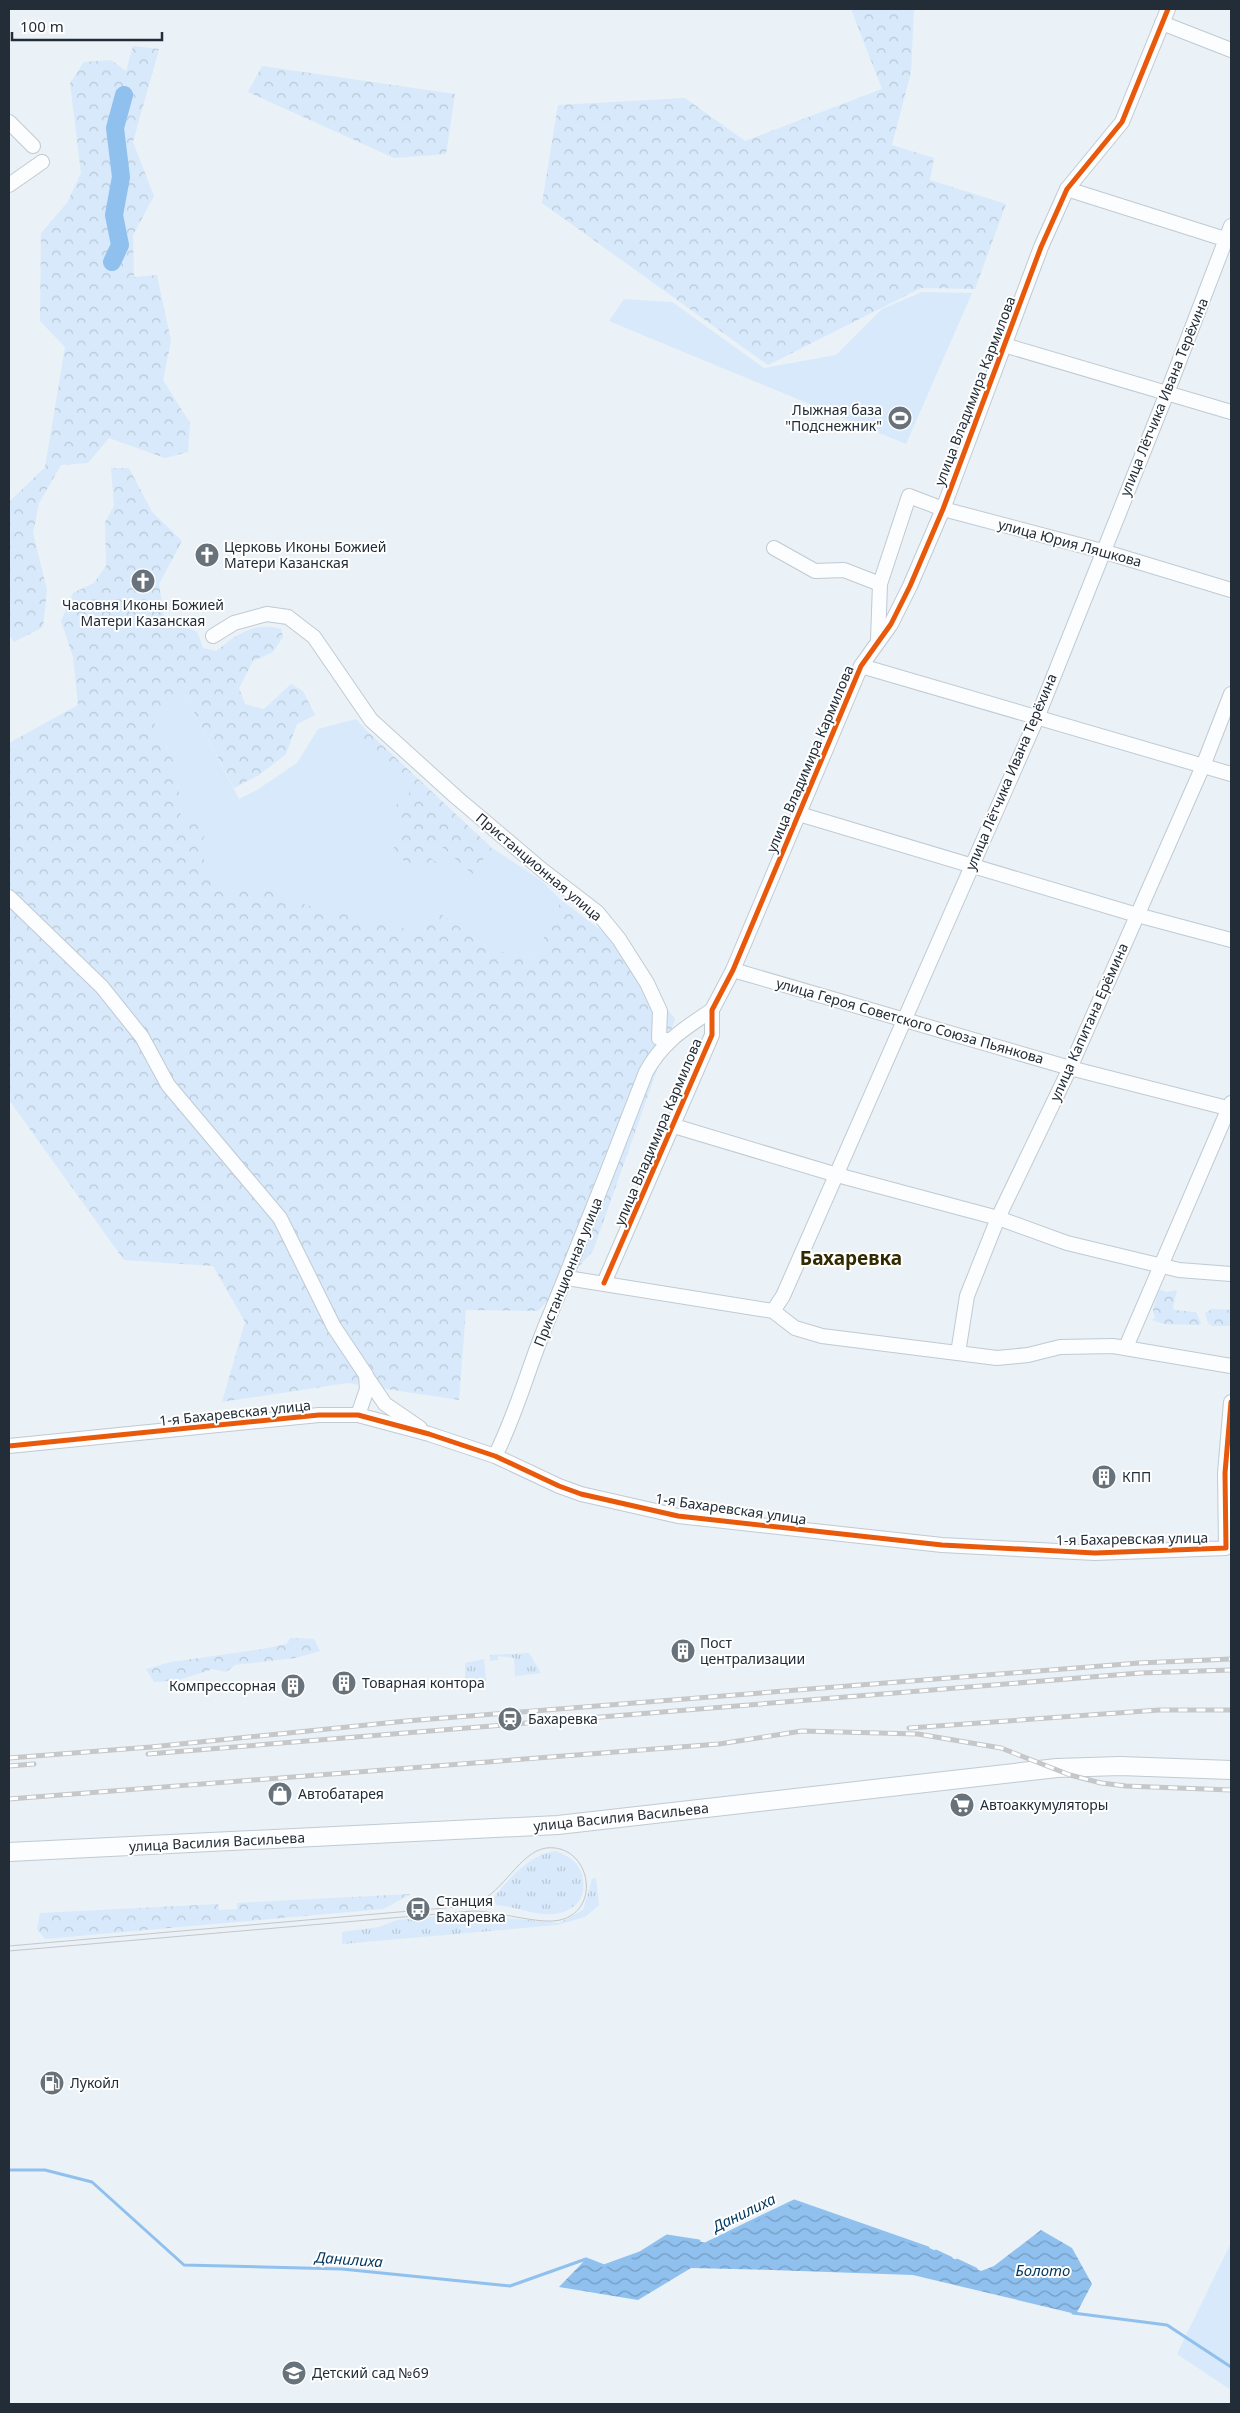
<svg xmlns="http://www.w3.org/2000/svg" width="1240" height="2413" viewBox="0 0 1240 2413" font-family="'Noto Sans',sans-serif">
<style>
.grass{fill:url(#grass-tufts)}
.forest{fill:url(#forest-crowns)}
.green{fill:#d7e9fa}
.water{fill:url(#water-waves)}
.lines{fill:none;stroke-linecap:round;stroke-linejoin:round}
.stream{stroke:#8fc0ee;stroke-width:3}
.river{stroke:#8fc0ee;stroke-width:18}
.minor-casing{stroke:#c1cad2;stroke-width:16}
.major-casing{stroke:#c1cad2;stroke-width:20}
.minor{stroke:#fcfdfe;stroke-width:14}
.major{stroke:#fcfdfe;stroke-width:18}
.tram{stroke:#c5c7c9;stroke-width:1}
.rail-casing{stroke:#c5c7c9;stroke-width:5}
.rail{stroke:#fff;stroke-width:3;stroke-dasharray:9;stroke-linecap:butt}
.cycleway-casing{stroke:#fff;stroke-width:8}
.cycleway{stroke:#e8590c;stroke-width:5}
.labels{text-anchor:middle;stroke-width:4;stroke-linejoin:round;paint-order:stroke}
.street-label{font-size:14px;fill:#222d38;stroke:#fff}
.poi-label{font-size:14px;fill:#222d38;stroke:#fff;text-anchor:start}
.water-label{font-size:15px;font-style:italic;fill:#01375e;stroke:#fff}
.district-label{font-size:19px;font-weight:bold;fill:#312900;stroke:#fff}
</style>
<defs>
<pattern id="grass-tufts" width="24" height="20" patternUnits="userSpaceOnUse" patternTransform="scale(1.25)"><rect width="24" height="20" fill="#d7e9fa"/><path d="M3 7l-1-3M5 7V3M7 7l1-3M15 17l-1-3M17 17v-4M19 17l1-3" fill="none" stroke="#b8c8d7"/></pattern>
<pattern id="forest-crowns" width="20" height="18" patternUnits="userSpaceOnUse" patternTransform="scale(1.25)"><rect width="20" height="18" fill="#d7e9fa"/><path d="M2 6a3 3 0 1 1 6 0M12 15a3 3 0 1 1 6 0" fill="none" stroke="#b8c8d7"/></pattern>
<pattern id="water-waves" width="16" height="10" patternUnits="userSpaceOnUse" patternTransform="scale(1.25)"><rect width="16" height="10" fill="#8fc0ee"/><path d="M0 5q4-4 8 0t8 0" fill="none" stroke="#749cc2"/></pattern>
</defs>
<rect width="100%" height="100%" fill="#eaf1f7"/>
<g class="grass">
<polygon points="529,1653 541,1673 515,1676 514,1658 498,1656 498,1660 490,1661 490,1655"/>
<polygon points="484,1659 486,1681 465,1683 465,1663"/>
<path d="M556 1851C570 1857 581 1863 583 1880 584 1890 583 1898 575 1905 553 1925 522 1907 496 1905L494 1897C510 1878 530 1854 556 1851Z"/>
<polygon points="596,1878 599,1905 585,1917 557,1925 342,1944 342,1932 379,1927 397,1920 464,1914 559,1923 583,1910 592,1879"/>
</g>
<g class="forest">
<polygon points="851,9 914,9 911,72 892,145 934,158 930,180 1006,204 975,289 921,288 768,365 542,203 558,105 685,98 745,141 882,89"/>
<polygon points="133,46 159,49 133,142 154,196 133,235 134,277 157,275 171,341 163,380 190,423 188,452 165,458 109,438 88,463 61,465 39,503 33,533 47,590 43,627 14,642 9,634 9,502 45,467 65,347 40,321 41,233 67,203 81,173 70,83 84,62 111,60 126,71"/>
<polygon points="262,66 455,94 446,154 394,158 248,92"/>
<path d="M111 468H129L152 512 182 541 159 584 164 617 197 632 203 648 216 651C236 635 254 621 281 629L283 637 273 652 253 661 239 688 245 704 264 709 291 684 303 691 315 715 297 724 286 754 259 775 234 788 185 695 153 720 177 768 181 816 209 827 249 892 271 887 294 902 437 911 491 949 534 959 561 900 613 939 675 1019 593 1251 538 1311 466 1310 459 1400 347 1383 222 1402 245 1322 213 1266 124 1260 9 1100V743L78 705 73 657 61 621 73 593 94 583 106 566 105 522 114 506Z"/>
<polygon points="366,730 492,848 472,875 440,865 429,874 391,854 401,829 359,735"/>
<polygon points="1160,1290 1167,1292 1177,1290 1173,1306 1174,1310 1196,1312 1201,1323 1199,1325 1164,1324 1152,1320 1155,1318 1153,1310 1158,1292"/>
<polygon points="1212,1309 1231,1310 1231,1326 1212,1326 1208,1323 1205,1313"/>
<polygon points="291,1638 314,1639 320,1651 295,1658 235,1665 226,1672 213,1669 179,1680 154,1682 146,1669 171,1662 263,1649 286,1644"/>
<polygon points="411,1894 383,1909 45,1939 37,1929 40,1913 218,1904 219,1910 237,1909 237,1903"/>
</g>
<g class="green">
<polygon points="922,292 972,293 906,444 609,321 624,299 672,302 764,368 836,355 882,309"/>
<polygon points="185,695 239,799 257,790 297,763 318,729 356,719 366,730 359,735 410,792 392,809 401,829 391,854 429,874 440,865 425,854 425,843 439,844 472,874 492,848 542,881 561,900 534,959 491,949 437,911 414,931 294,902 271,887 249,892 210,882 200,845 209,827 181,817 177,768 153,720"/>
<polygon points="1231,2243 1231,2390 1177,2354"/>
</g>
<polygon class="water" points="794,2201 927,2247 981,2271 994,2266 1041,2230 1072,2248 1092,2284 1076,2314 913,2275 772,2270 691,2268 638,2300 559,2287 586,2259 604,2266 640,2253 667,2236 708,2243"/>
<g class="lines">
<g class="stream">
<polyline points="9,2170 45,2170 92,2182 184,2265 342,2269 510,2286 586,2259 604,2266 640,2253 667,2236 699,2241"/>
<polyline points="707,2243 794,2201 928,2248"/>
<polyline points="936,2251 951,2258"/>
<polyline points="957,2260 976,2269"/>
<polyline points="1073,2313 1167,2325 1231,2367"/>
</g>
<polyline class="river" points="112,262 120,245 114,215 121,177 115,128 124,95"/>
<defs>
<g id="minor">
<polyline points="1162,23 1231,50"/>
<polyline points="9,122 33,146"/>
<polyline points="9,185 42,162"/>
<polyline points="1067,189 1231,241"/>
<polyline points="1004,345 1231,412"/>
<polyline points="774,548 815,571 844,570 880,584"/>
<polyline points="213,636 234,623 267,614 288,617 314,637 371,720 456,797 541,869 597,912 619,939 647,983 660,1011 659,1038 668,1040"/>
<polyline points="878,640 880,584 909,496 943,509 1102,551 1231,590"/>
<polyline points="861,666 1231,774"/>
<polyline points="799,814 1137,915 1231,940"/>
<polyline points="9,897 102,987 142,1037 168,1085 280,1218 334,1327 366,1375 367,1389 358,1415"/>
<polyline points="733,970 1070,1068 1231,1109"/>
<polyline points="674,1126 837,1175 998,1218 1067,1243 1179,1270 1231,1274"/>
<polyline points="567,1278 773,1311 795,1328 822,1336 997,1358 1028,1355 1060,1347 1113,1346 1231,1366"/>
<polyline points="604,1283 712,1035 712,1010 733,970 861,666 891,624 910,586 943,509 1041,247 1067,189 1122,122 1168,9"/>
<polyline points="773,1311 783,1296 1037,718 1167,393 1231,226"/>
<polyline points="1126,1347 1231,1103"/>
<polyline points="958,1353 967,1296 998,1218 1070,1068 1203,766 1231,694"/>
<polyline points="366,1376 385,1404 420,1428"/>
<polyline points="9,1446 319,1415 358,1415 429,1434 495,1456 559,1486 581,1494 678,1516 942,1545 1095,1553 1226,1548 1225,1473 1231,1402"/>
<path d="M495 1456C518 1411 530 1361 550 1315 583 1234 615 1153 646 1072 663 1041 684 1029 712 1010"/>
</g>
<polyline id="major" points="9,1852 558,1825 1057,1768 1120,1766 1231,1770"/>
</defs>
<use href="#minor" class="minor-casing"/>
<use href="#major" class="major-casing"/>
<use href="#minor" class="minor"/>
<use href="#major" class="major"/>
<path class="tram" d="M9 1946 456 1907C463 1905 472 1905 478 1902 503 1892 520 1852 546 1848 590 1843 603 1910 560 1920 540 1925 497 1911 473 1911L9 1951"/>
<defs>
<g id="rail">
<polyline points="909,1728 1159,1710 1231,1710"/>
<polyline points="148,1754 1140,1673 1231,1670"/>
<polyline points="9,1758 151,1747 406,1721 1139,1663 1231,1659"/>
<polyline points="9,1766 34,1764"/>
<polyline points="9,1799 719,1744 802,1731 918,1734 1001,1748 1070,1775 1101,1783 1126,1786 1231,1790"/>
</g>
</defs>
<use href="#rail" class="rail-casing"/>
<use href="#rail" class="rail"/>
<defs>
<g id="cycleway">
<polyline points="604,1283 712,1035 712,1010 733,970 861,666 891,624 910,586 943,509 1041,247 1067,189 1122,122 1168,9"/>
<polyline points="9,1446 319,1415 358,1415 429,1434 495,1456 559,1486 581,1494 678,1516 942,1545 1095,1553 1226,1548 1225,1473 1231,1402"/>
</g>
</defs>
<use href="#cycleway" class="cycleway-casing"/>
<use href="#cycleway" class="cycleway"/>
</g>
<defs>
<symbol id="stadium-disc" viewBox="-11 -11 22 22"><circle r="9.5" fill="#68727b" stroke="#fff"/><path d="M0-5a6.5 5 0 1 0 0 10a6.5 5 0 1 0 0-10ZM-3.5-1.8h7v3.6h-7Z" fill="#fff"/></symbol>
<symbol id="church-disc" viewBox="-11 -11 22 22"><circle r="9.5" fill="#68727b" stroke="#fff"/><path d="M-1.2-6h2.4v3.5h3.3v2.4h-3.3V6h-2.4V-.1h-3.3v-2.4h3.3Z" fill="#fff"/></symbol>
<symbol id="building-disc" viewBox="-11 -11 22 22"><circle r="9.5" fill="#68727b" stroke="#fff"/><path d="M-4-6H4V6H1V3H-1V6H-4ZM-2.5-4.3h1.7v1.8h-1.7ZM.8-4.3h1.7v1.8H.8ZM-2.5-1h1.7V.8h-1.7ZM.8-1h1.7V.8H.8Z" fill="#fff"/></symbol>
<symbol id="station-disc" viewBox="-11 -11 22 22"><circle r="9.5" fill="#68727b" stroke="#fff"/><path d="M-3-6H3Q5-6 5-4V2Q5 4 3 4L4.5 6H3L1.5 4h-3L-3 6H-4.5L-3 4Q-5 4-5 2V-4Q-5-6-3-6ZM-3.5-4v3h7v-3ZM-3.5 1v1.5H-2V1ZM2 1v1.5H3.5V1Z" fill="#fff"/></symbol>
<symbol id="shop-disc" viewBox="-11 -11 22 22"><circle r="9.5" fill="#68727b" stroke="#fff"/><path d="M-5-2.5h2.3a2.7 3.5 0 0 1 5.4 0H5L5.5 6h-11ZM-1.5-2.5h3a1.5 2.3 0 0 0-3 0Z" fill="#fff"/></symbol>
<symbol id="supermarket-disc" viewBox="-11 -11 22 22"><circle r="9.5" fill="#68727b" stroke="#fff"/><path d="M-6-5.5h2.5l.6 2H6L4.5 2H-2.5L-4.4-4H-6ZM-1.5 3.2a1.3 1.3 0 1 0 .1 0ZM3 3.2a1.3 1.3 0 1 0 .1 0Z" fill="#fff"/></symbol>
<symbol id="bus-disc" viewBox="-11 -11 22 22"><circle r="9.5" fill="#68727b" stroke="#fff"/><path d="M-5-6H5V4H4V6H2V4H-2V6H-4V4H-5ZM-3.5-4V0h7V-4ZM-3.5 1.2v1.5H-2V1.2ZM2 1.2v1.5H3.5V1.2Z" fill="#fff"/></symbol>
<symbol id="fuel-disc" viewBox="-11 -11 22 22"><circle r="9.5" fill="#68727b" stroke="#fff"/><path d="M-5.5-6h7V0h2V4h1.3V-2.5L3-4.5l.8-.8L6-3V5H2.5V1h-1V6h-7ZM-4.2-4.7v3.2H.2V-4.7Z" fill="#fff"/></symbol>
<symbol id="school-disc" viewBox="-11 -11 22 22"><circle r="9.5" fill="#68727b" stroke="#fff"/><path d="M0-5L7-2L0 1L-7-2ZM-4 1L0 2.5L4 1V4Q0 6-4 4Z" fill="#fff"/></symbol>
</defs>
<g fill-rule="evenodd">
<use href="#stadium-disc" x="886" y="404" width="28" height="28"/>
<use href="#church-disc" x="193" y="541" width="28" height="28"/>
<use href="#church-disc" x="129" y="567" width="28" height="28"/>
<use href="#building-disc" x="1090" y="1463" width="28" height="28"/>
<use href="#building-disc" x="669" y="1637" width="28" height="28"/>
<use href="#building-disc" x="330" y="1669" width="28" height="28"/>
<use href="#building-disc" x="279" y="1672" width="28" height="28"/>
<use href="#station-disc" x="496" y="1705" width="28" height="28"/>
<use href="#shop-disc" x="266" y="1780" width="28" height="28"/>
<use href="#supermarket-disc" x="948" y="1791" width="28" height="28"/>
<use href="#bus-disc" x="404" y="1895" width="28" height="28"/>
<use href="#fuel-disc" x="38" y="2069" width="28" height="28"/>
<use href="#school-disc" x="280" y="2359" width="28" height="28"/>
</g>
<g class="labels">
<g class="street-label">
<text transform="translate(975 391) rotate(-69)" y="5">улица Владимира Кармилова</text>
<text transform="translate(1164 397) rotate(-68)" y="5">улица Лётчика Ивана Терёхина</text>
<text transform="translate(1070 543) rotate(15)" y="5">улица Юрия Ляшкова</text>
<text transform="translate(810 759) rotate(-67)" y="5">улица Владимира Кармилова</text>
<text transform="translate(1011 772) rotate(-67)" y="5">улица Лётчика Ивана Терёхина</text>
<text transform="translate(539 867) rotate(40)" y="5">Пристанционная улица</text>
<text transform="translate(910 1021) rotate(16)" y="5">улица Героя Советского Союза Пьянкова</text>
<text transform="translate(1089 1022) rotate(-66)" y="5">улица Капитана Ерёмина</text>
<text transform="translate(658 1132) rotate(-67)" y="5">улица Владимира Кармилова</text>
<text transform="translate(568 1272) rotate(-68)" y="5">Пристанционная улица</text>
<text transform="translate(235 1413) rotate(-6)" y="5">1-я Бахаревская улица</text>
<text transform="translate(731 1509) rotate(8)" y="5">1-я Бахаревская улица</text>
<text transform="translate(1132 1539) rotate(-1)" y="5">1-я Бахаревская улица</text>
<text transform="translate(621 1817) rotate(-6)" y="5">улица Василия Васильева</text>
<text transform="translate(217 1842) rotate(-3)" y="5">улица Василия Васильева</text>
</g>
<g class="poi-label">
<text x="882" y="415" text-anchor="end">Лыжная база<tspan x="882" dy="16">"Подснежник"</tspan></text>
<text x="224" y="552">Церковь Иконы Божией<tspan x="224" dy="16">Матери Казанская</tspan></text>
<text x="143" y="610" text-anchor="middle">Часовня Иконы Божией<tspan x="143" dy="16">Матери Казанская</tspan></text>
<text x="1122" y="1482">КПП</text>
<text x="700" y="1648">Пост<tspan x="700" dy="16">централизации</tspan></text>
<text x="362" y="1688">Товарная контора</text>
<text x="276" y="1691" text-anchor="end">Компрессорная</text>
<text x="528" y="1724">Бахаревка</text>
<text x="298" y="1799">Автобатарея</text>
<text x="980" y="1810">Автоаккумуляторы</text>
<text x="436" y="1906">Станция<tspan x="436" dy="16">Бахаревка</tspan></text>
<text x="70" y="2088">Лукойл</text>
<text x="312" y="2378">Детский сад №69</text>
</g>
<g class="water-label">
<text transform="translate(744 2213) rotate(-26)" y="5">Данилиха</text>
<text transform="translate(349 2260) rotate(4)" y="5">Данилиха</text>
<text x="1043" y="2276">Болото</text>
</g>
<g class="district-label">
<text x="851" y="1265">Бахаревка</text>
</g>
</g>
<rect width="1240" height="2413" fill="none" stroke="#222d38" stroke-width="20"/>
<path d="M12 32v8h150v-8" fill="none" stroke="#222d38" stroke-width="2.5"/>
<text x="20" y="32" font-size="15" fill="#222d38" stroke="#ffffff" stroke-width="4" paint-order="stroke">100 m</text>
</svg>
